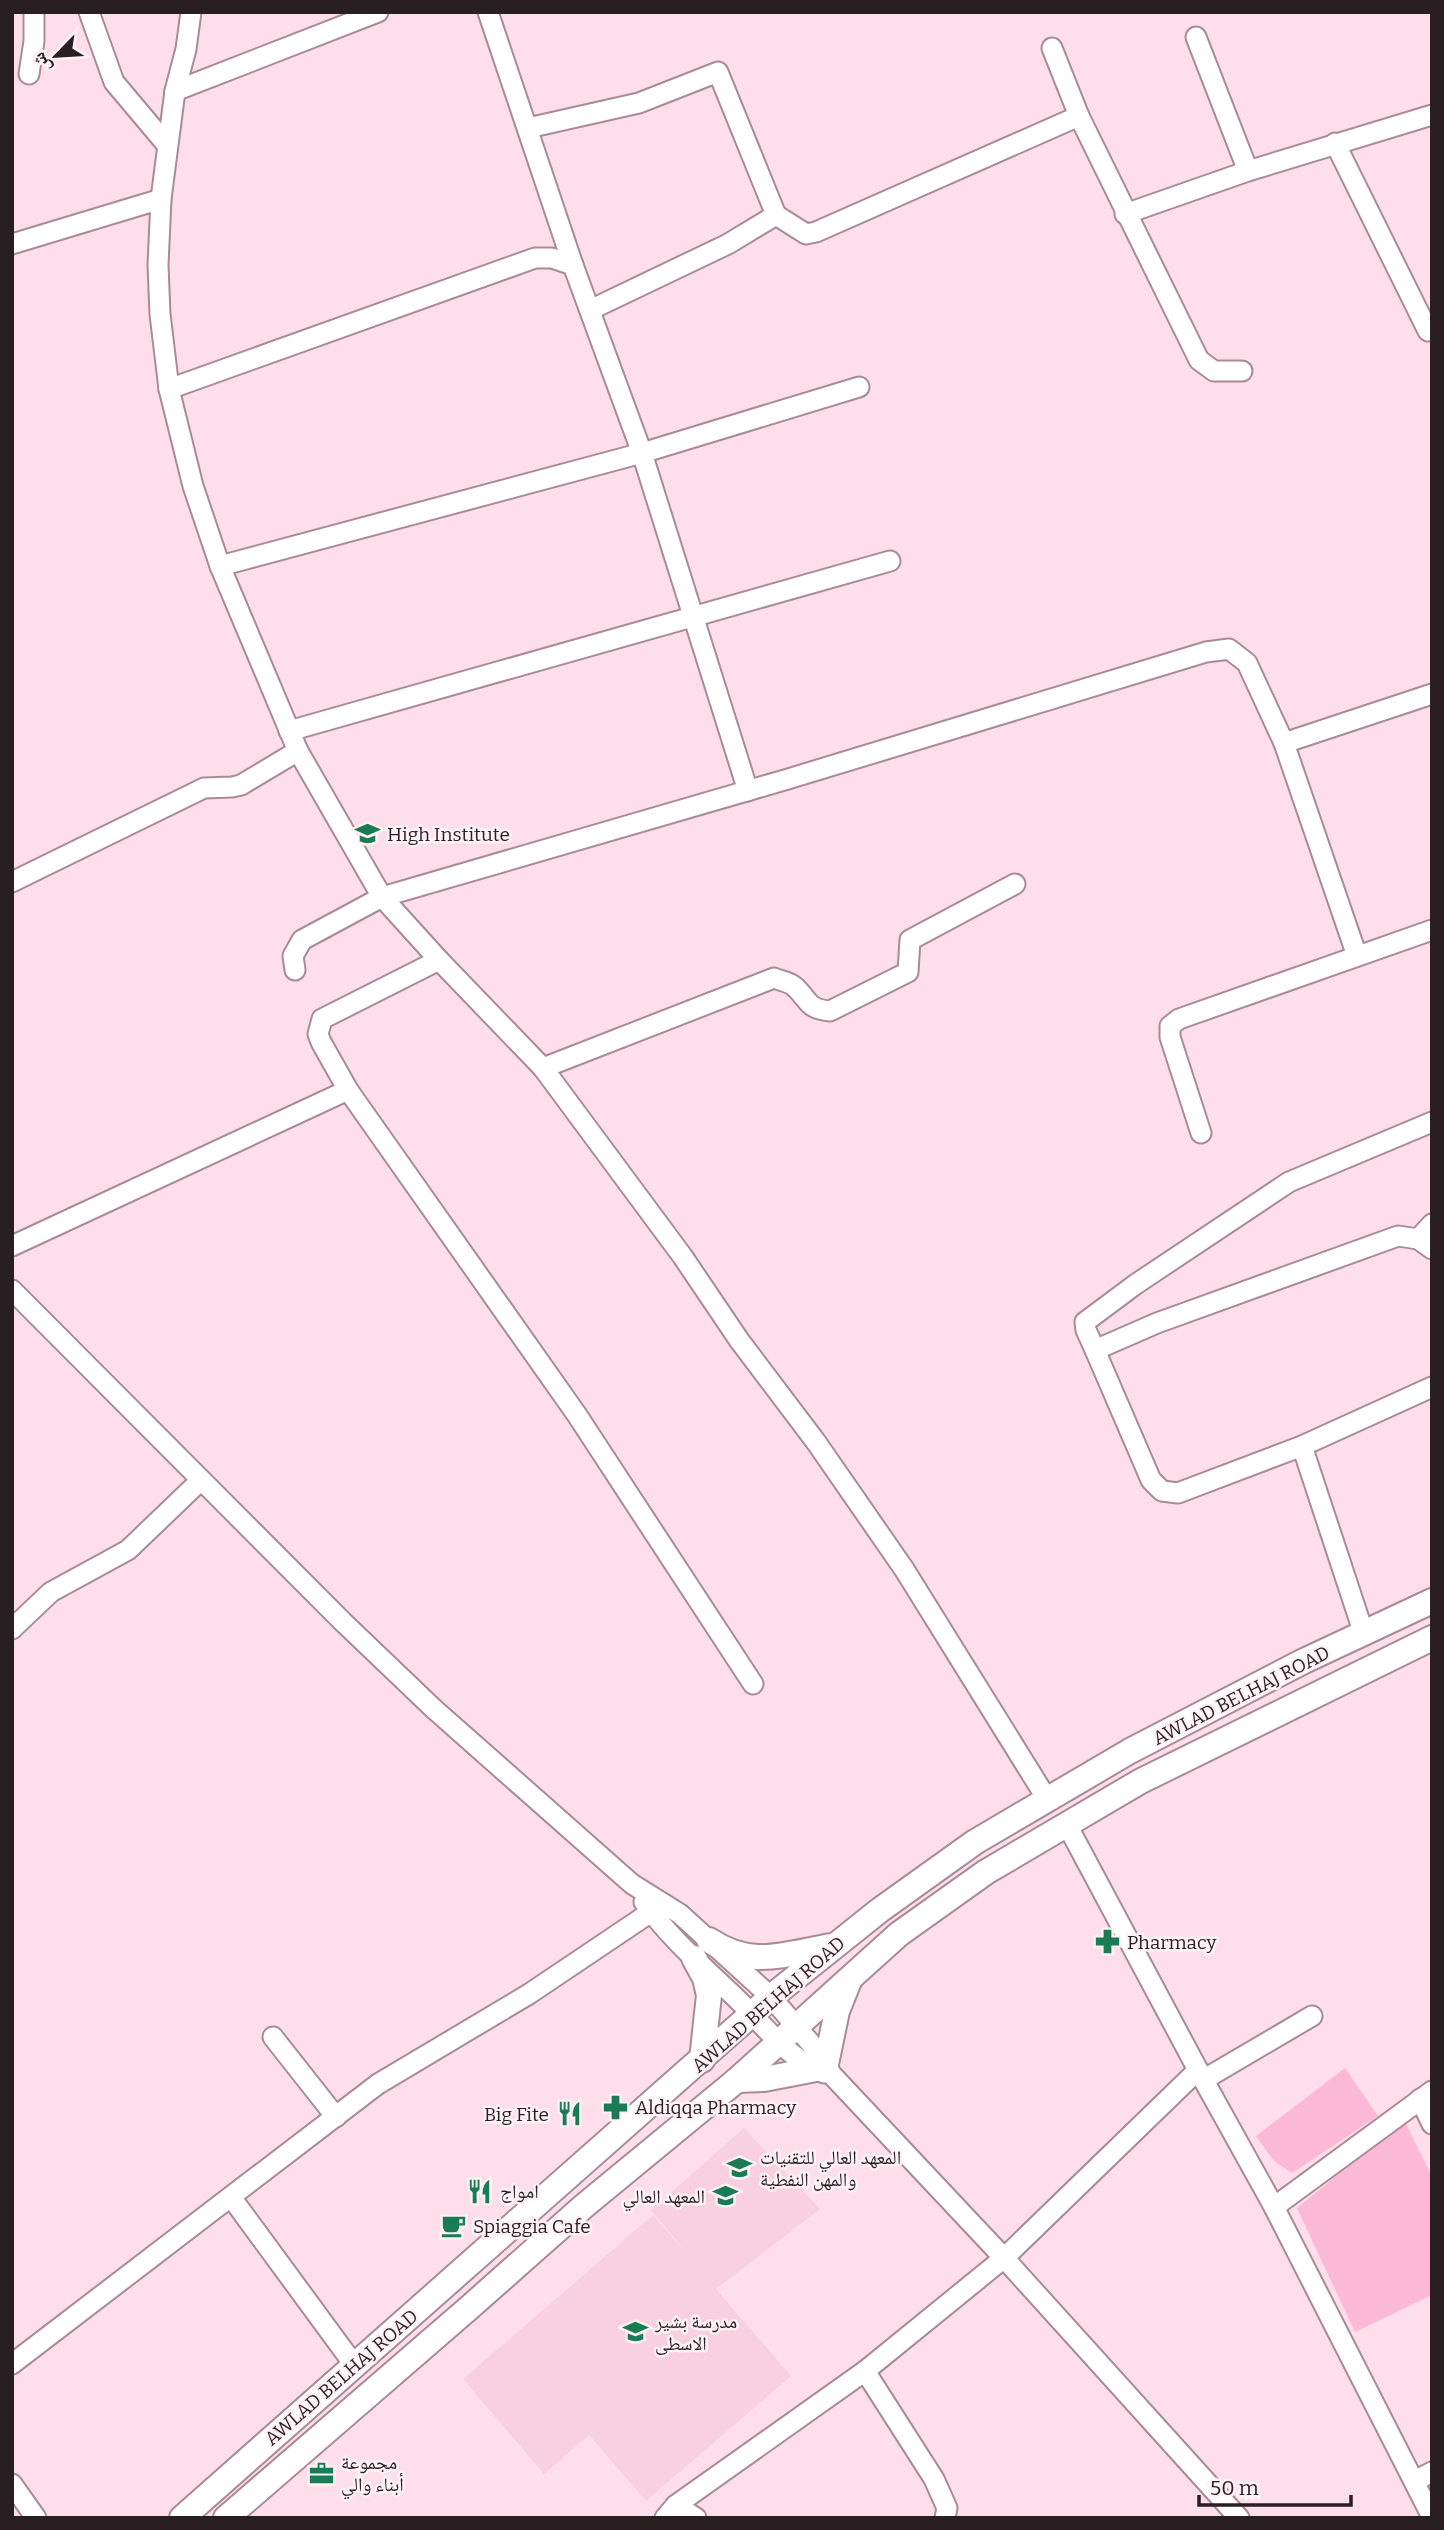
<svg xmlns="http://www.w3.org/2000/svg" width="1444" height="2530" viewBox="0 0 1444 2530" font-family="Bitter,'Noto Naskh Arabic',serif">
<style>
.built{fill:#f9d0e0}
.green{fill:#fcb9d5}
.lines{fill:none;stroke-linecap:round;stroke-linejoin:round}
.minor-casing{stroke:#a98b97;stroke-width:23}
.major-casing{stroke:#a98b97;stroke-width:28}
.minor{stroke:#fff;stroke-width:19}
.major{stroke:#fff;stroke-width:24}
.labels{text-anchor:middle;stroke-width:5;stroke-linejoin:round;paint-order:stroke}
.poi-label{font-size:19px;fill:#291e22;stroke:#fff2f7;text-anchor:start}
.street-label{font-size:19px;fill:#291e22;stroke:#fff2f7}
</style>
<rect width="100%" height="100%" fill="#ffdeeb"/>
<polygon class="built" points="744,2128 820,2209 716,2289 791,2376 646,2501 589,2435 544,2474 463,2379 653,2215 688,2255 651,2210"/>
<g class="green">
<polygon points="1345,2068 1378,2116 1292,2173 1274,2161 1256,2136"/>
<polygon points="1404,2120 1432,2176 1432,2295 1355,2332 1297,2208"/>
</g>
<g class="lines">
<defs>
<g id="minor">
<polyline points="89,12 114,82 167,145"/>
<polyline points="191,12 186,49 175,91 161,199 158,265 160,314 169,389 193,486 220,566 298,751 382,897 439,960 543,1068 683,1257 739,1340 816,1442 904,1569 1047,1799"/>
<polyline points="488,12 573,265 642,453 748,791"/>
<polyline points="1196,37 1248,171"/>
<polyline points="1052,48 1079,116 1199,360 1214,371 1242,371"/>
<polyline points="29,74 34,41 34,12"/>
<polyline points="175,91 378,12"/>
<polyline points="528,128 639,103 718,72 776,215"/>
<polyline points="1335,143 1428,331"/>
<polyline points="1125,214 1248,171 1432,115"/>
<polyline points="12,244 161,199"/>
<polyline points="590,310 728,244 776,215 806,234 816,232 1079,116"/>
<polyline points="169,389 535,258 552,258 573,265"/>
<polyline points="220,566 642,453 859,387"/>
<polyline points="289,731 890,561"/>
<polyline points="1284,743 1432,694"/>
<polyline points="12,882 204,788 232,787 241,785 298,751"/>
<polyline points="439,960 322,1019 318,1034 321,1042 348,1090 577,1415 753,1684"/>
<polyline points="295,970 293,956 302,940 382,897 788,779 1206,652 1229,649 1247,663 1284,743 1357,956"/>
<path d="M543 1068 774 978C781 981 790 982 795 987 810 1001 807 1009 830 1011L908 972 910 940 1015 884"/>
<polyline points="1201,1133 1170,1037 1170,1026 1179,1019 1432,930"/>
<polyline points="1418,1239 1432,1224"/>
<polyline points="12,1246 348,1090"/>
<polyline points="1432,1249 1418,1239 1398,1236 1157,1323 1095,1350 1151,1480 1162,1491 1178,1493 1302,1446 1432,1387"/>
<polyline points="12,1290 343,1622 434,1709 632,1884 680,1914 771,1997 813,2046 832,2075 1004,2258 1239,2518"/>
<polyline points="1095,1350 1086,1330 1085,1322 1136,1284 1289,1182 1432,1122"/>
<polyline points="1302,1446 1364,1634"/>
<polyline points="12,1629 51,1592 128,1550 201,1480"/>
<polyline points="1066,1823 1198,2070 1274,2207 1432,2517"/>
<path d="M644 1902C670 1939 706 1969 738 2000 765 2026 788 2059 824 2073"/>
<polyline points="273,2037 336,2117"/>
<polyline points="1203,2080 1312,2016"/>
<polyline points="1420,2099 1432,2124"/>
<polyline points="231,2197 355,2366"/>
<polyline points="1274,2207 1432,2091"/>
<polyline points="12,2364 378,2084 529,1994 651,1912"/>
<polyline points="865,2371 934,2479 947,2508 945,2518"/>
<polyline points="1415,2481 1432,2472"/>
<polyline points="12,2484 36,2518"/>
<polyline points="676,2505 696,2518"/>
<polyline points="665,2518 676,2505 865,2371 1004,2258 1198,2070"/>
</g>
<g id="major">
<path d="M709 1940C752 1969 784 1954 831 1946"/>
<polyline points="694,1958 705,1978 709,1995 702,2060"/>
<polyline points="826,2064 837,2011 849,1981"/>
<polyline points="737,2080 764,2079 816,2069"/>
<polyline points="182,2518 771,1997 880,1910 975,1842 1130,1751 1304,1661 1432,1601"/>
<polyline points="226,2518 470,2307 584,2206 737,2080 899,1934 986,1872 1141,1781 1432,1638"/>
</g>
</defs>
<use href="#minor" class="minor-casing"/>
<use href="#major" class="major-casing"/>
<use href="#minor" class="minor"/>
<use href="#major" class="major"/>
</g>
<defs>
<symbol id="university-bare" viewBox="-9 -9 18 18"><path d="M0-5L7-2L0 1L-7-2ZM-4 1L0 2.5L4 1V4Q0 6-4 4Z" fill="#1a7c54" stroke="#fff2f7" stroke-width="2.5" paint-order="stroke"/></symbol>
<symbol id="pharmacy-bare" viewBox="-9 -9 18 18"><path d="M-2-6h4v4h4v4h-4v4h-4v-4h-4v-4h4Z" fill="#1a7c54" stroke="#fff2f7" stroke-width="2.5" paint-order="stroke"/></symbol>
<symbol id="restaurant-bare" viewBox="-9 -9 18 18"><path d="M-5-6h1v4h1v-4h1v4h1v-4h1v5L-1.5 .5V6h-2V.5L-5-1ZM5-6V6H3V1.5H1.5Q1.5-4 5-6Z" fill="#1a7c54" stroke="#fff2f7" stroke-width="2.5" paint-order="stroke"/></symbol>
<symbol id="cafe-bare" viewBox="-9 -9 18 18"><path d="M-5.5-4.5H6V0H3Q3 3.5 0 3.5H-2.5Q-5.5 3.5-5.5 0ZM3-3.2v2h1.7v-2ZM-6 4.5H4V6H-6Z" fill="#1a7c54" stroke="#fff2f7" stroke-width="2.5" paint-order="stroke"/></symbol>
<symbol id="school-bare" viewBox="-9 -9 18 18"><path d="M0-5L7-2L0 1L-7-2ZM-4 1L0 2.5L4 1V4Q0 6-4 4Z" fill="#1a7c54" stroke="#fff2f7" stroke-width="2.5" paint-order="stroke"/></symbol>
<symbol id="office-bare" viewBox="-9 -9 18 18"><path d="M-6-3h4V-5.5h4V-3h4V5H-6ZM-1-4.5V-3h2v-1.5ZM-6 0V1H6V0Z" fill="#1a7c54" stroke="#fff2f7" stroke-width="2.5" paint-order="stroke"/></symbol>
</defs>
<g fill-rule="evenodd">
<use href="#university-bare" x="350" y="816" width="35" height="35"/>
<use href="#pharmacy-bare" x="1090" y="1924" width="35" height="35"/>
<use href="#pharmacy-bare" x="598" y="2090" width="35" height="35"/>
<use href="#restaurant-bare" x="552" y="2096" width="35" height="35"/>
<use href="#university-bare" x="722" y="2150" width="35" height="35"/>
<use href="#restaurant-bare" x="462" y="2174" width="35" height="35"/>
<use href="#university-bare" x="708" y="2178" width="35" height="35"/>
<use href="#cafe-bare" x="436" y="2208" width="35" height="35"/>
<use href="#school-bare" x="618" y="2314" width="35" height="35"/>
<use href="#office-bare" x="304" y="2456" width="35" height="35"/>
</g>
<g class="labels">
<g class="poi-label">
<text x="387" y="841">High Institute</text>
<text x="1127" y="1949">Pharmacy</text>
<text x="635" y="2114">Aldiqqa Pharmacy</text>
<text x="549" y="2121" text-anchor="end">Big Fite</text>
<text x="760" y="2164">المعهد العالي للتقنيات<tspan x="760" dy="22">والمهن النفطية</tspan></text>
<text x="500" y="2198">امواج</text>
<text x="705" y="2203" text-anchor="end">المعهد العالي</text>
<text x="473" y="2233">Spiaggia Cafe</text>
<text x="655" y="2328">مدرسة بشير<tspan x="655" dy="22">الاسطى</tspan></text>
<text x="341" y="2469">مجموعة<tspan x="341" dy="22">أبناء والي</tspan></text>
</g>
<g class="street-label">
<text transform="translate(1241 1695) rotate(-27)" y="7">AWLAD BELHAJ ROAD</text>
<text transform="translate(768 2004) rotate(-41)" y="7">AWLAD BELHAJ ROAD</text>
<text transform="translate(341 2377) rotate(-41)" y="7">AWLAD BELHAJ ROAD</text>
</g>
</g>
<rect width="1444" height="2530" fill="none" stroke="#291e22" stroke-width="28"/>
<g transform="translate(56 56) rotate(245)" stroke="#fff2f7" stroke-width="5" paint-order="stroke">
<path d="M0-5L12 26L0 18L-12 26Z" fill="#291e22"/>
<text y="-10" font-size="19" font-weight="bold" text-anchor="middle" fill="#291e22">ش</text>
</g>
<path d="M1199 2495v10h152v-10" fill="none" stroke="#291e22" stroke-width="3.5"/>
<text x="1210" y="2495" font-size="21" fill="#291e22" stroke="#fff2f7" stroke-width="5" paint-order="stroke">50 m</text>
</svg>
